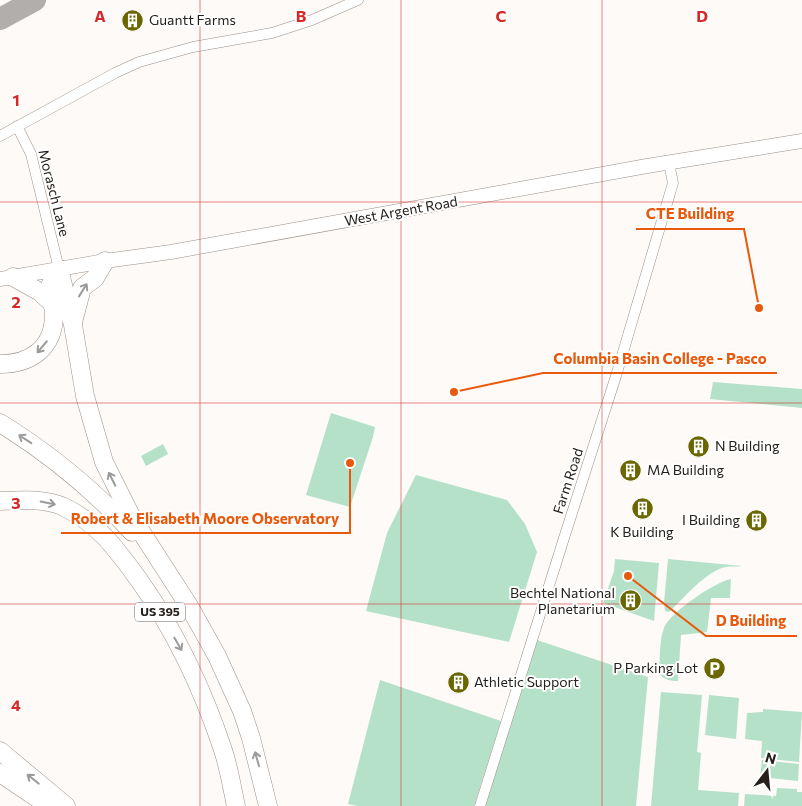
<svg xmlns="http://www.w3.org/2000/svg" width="802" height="806" viewBox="0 0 802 806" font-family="Commissioner,sans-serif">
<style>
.green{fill:#b5e1c8}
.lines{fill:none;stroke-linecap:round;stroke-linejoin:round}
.taxiway{stroke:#b2aeab;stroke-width:22}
.street-casing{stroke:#9d8f85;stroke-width:11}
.secondary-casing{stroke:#9d8f85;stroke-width:15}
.highway-casing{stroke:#9d8f85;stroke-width:19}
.street{stroke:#fff;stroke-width:10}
.secondary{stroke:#fff;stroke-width:14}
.highway{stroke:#fff;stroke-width:18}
.oneway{stroke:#9d9b99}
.grid{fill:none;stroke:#d62828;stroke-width:1;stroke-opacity:0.55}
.labels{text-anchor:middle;stroke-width:4;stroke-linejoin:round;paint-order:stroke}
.shield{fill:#fff;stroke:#666360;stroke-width:1}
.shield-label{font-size:12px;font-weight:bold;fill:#25201c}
.poi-label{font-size:14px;fill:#25201c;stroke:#fff;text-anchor:start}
.street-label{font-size:14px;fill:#25201c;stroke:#fff}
.grid-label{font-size:16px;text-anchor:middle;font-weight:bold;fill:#d62828;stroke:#fff;stroke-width:4;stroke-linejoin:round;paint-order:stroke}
.leader{fill:none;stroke:#e8590c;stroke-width:2}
.callout-dot{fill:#e8590c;stroke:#fff;stroke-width:2}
.callout-label{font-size:15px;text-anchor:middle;font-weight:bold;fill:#e8590c;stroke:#fff;stroke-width:4;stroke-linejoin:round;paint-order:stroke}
</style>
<rect width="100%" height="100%" fill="#fdfaf7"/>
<g class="green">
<polygon points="713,382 802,389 802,408 710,399"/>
<polygon points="331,413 375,427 373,437 350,507 306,495"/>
<polygon points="163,444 168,454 146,466 141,456"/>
<polygon points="416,475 507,500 525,524 537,552 509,642 366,611 387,533"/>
<polygon points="615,559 659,563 654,621 603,603 614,571"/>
<path d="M668 559 742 566C737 567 731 566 726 567 707 570 683 599 669 612L665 611 664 603Z"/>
<path d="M731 579 730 598H711L707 632 681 635 678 681C670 681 665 680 659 674 660 661 659 640 664 628 670 612 715 582 731 579Z"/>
<polygon points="534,639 648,677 636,806 483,806"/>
<polygon points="380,680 501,721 474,806 358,806 348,804"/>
<polygon points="661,692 702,695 697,752 701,753 698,790 739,793 738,806 651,806"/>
<polygon points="709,695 739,698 736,739 705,735"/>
<polygon points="763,709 802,712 799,762 761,758 762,741 745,739 747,713 763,712"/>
<polygon points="762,760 799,764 798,781 760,777"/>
<polygon points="777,788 797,789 797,792 802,792 802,806 744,806 745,794 776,796"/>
</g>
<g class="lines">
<polyline class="taxiway" points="0,19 35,0"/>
<defs>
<g id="street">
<polyline points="17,126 31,154 59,269"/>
<polyline points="0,136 115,73 139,62 193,47 272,33 312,20 358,0"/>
<polyline points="480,806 564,538 616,376 673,183 669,163"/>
</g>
<polyline id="secondary" points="0,279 105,261 171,252 647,166 802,141"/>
<g id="highway">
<polyline points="59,269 73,325 85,396 104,462 131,516 189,606 217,656 242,711 251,738 268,806"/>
<polyline points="13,277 40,292 52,303"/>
<polyline points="73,322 82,288 95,278 105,261"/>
<path d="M0 364C31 364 54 348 54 314 54 305 49 296 50 287 51 281 56 274 59 269"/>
<path d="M0 423C50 454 93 489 132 532"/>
<path d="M0 501C20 500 45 498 64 507 99 524 117 550 139 580 176 632 203 690 223 750 229 768 232 788 236 806"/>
<polyline points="0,751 66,806"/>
<polyline points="0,773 49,806"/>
</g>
</defs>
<use href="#street" class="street-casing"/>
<use href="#secondary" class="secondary-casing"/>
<use href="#highway" class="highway-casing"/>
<use href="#street" class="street"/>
<use href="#secondary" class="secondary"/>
<use href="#highway" class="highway"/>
</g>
<defs><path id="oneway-shaft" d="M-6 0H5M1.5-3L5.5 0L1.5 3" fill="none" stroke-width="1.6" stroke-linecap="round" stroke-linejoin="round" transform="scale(1.25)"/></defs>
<g class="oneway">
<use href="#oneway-shaft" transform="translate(83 290) rotate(-58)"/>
<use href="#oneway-shaft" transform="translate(42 347) rotate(130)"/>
<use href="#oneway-shaft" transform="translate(25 439) rotate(-147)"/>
<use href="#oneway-shaft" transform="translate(112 479) rotate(-117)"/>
<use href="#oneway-shaft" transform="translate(48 503) rotate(12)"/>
<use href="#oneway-shaft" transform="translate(178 644) rotate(60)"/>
<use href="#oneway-shaft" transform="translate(257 759) rotate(-106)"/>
<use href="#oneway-shaft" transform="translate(33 779) rotate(-141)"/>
</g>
<path class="grid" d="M200 0V806M401 0V806M602 0V806M0 202H802M0 403H802M0 604H802"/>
<defs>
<symbol id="building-disc" viewBox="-11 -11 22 22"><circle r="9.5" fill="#6a6700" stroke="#fff"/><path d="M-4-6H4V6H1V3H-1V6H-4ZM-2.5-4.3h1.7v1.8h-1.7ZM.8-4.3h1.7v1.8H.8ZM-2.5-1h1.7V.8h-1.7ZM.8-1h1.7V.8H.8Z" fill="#fff"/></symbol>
<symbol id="parking-disc" viewBox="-11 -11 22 22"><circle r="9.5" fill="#6a6700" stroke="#fff"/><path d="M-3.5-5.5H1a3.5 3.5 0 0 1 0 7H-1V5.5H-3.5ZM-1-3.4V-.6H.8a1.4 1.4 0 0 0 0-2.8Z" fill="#fff"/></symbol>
</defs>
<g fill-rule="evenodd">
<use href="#building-disc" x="120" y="8" width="25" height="25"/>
<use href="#building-disc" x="686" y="434" width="25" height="25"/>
<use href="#building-disc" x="618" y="458" width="25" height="25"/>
<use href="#building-disc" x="630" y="496" width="25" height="25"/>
<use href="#building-disc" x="744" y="508" width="25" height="25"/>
<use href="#building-disc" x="618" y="588" width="25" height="25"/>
<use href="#parking-disc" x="702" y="656" width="25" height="25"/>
<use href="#building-disc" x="446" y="670" width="25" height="25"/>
</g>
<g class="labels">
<rect class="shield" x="135" y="602.5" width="50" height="19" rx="4"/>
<g class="shield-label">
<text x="160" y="616">US 395</text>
</g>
<g class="poi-label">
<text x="149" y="25">Guantt Farms</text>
<text x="715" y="451">N Building</text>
<text x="647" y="475">MA Building</text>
<text x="740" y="525" text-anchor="end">I Building</text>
<text x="642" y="537" text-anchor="middle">K Building</text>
<text x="615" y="598" text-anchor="end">Bechtel National<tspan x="615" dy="16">Planetarium</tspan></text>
<text x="698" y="673" text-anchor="end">P Parking Lot</text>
<text x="474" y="687">Athletic Support</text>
</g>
<g class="street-label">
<text transform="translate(54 193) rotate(76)" y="5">Morasch Lane</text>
<text transform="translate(401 211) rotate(-10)" y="5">West Argent Road</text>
<text transform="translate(568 481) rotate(-72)" y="5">Farm Road</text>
</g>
</g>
<g class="grid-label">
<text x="100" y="22">A</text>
<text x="301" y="22">B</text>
<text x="501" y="22">C</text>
<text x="702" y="22">D</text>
<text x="16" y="106">1</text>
<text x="16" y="308">2</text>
<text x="16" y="509">3</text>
<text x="16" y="711">4</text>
</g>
<path class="leader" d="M759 308L744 229H636M454 392L543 373H777M350 463L350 533H61M628 576L706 636H797"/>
<g class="callout-dot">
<circle cx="759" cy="308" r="5"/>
<circle cx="454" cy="392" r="5"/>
<circle cx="350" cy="463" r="5"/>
<circle cx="628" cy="576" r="5"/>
</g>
<g class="callout-label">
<text x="690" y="219">CTE Building</text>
<text x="660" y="364">Columbia Basin College - Pasco</text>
<text x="205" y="524">Robert &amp; Elisabeth Moore Observatory</text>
<text x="751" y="626">D Building</text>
</g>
<g transform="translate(767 771) rotate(16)" stroke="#ffffff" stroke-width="4" paint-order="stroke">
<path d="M0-4L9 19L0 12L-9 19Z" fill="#25201c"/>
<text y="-8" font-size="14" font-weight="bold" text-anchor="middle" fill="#25201c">N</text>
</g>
</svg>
